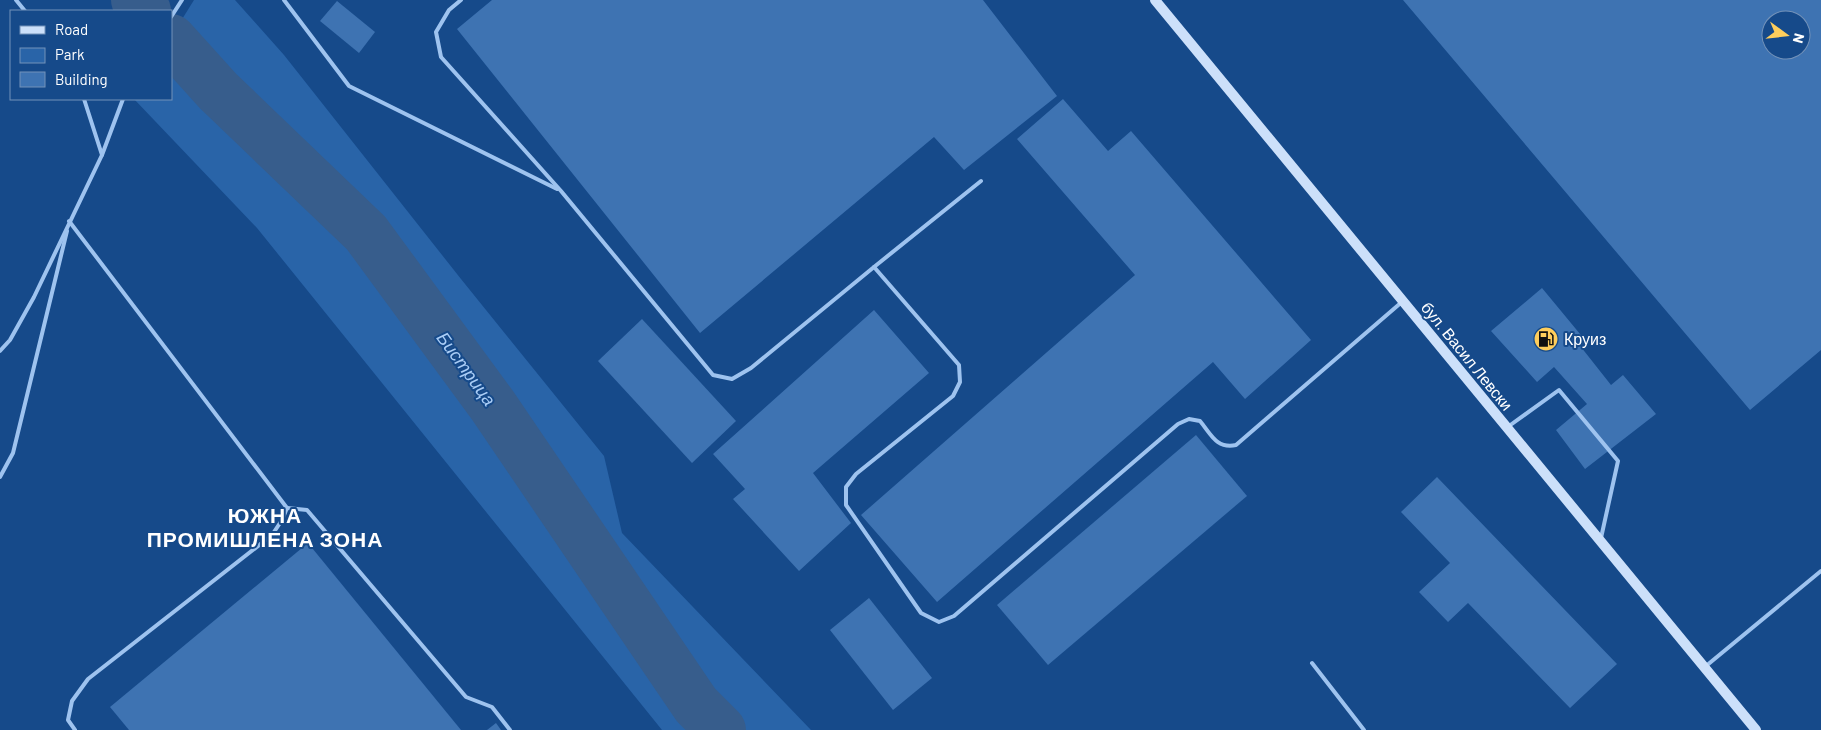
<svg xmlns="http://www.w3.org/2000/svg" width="1821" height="730" viewBox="0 0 1821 730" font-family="Barlow,sans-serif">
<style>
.green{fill:#2964a8}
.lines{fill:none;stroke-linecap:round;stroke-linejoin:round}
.river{stroke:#375d8c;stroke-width:50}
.building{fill:#3e73b2;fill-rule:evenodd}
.lane{stroke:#9ec3ef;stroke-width:4}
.secondary{stroke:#cce0fa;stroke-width:10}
.labels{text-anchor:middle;stroke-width:4;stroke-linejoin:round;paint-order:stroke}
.poi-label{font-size:16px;fill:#fff;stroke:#164a8a;text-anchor:start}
.street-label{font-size:16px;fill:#fff;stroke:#164a8a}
.water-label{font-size:18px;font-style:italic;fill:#aacdf6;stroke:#164a8a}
.district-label{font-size:21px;font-weight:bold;letter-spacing:1px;fill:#fff;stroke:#164a8a}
</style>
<rect width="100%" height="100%" fill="#164a8a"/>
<polygon class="green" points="194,0 235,0 284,55 461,279 604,456 622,533 811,730 662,730 257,228 134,99 171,99 171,37"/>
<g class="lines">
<g class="river">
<polyline points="136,0 146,11"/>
<polyline points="171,39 218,91 366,233 493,406 696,705 721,730"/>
</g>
</g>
<g class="building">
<polygon points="492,0 983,0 1057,96 964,170 934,137 700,333 457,29"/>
<path d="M1403 0H1821V350L1750 410ZM1771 20H1801V50H1771Z"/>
<polygon points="337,1 375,32 359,53 320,21"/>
<polygon points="1063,99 1108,151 1131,131 1311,340 1245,399 1213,362 937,602 861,515 1135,275 1017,139"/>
<polygon points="1542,288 1585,340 1581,347 1611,385 1623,375 1656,414 1585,469 1556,430 1587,404 1554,367 1537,382 1491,331"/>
<polygon points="874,310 929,373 813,473 851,523 799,571 733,499 745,489 713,454"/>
<polygon points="642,319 736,421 692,463 598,361"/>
<polygon points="1196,435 1247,496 1048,665 997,605"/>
<polygon points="1437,477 1617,664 1570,708 1468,603 1448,622 1419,592 1450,563 1401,512"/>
<polygon points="308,543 461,730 129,730 110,707"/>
<polygon points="869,598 932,678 893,710 830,630"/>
<polygon points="496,723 501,730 487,730"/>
</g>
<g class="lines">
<g class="lane">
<polyline points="16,0 25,11"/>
<polyline points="284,0 349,86 557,189"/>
<path d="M461 0 449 10 436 32 441 57 561 191 713 375 732 379 751 368 874 267 959 365 960 382 953 396 856 474 846 487V505L921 613 939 622 954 616 1178 424 1189 419 1200 421C1211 434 1216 449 1236 445L1403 301"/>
<polyline points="171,17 182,0"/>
<polyline points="84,99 102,155"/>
<polyline points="69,221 287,508 282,520 272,535 88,679 72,701 68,720 75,730"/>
<polyline points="874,267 981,181"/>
<polyline points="0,351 10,340 34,297 102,155 123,99"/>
<polyline points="1509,426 1559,390 1618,461 1601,538"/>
<polyline points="0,477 13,453 67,231"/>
<polyline points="287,508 307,510 466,697 492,707 510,730"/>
<polyline points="1312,663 1364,730"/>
<polyline points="1706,666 1821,571"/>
</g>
<polyline class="secondary" points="1155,0 1756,730"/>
</g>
<defs>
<symbol id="fuel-disc" viewBox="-11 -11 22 22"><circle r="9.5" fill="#ffce5c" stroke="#164a8a"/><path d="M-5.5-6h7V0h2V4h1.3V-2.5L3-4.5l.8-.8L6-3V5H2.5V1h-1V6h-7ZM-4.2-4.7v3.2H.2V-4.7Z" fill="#111"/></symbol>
</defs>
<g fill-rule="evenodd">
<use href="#fuel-disc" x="1532" y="325" width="28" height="28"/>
</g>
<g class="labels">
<g class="poi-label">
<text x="1564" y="345">Круиз</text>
</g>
<g class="street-label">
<text transform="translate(1467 356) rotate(51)" y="6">бул. Васил Левски</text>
</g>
<g class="water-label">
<text transform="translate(466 369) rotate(54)" y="6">Бистрица</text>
</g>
<g class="district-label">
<text x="265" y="523">ЮЖНА<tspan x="265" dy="24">ПРОМИШЛЕНА ЗОНА</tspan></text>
</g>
</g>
<rect x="10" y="10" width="162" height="90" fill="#164a8a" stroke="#7392b9"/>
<rect x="20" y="26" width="25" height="8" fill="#cce0fa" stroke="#7392b9"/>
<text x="55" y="35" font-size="15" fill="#ffffff">Road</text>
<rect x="20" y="48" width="25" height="15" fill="#2964a8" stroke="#7392b9"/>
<text x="55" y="60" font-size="15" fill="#ffffff">Park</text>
<rect x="20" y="72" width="25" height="15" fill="#3e73b2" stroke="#7392b9"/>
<text x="55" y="85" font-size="15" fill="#ffffff">Building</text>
<g transform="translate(1786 35) rotate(105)"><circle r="24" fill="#164a8a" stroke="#7392b9"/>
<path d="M0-4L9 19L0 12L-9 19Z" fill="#ffce5c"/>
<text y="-8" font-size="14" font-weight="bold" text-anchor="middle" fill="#ffffff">N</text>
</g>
</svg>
